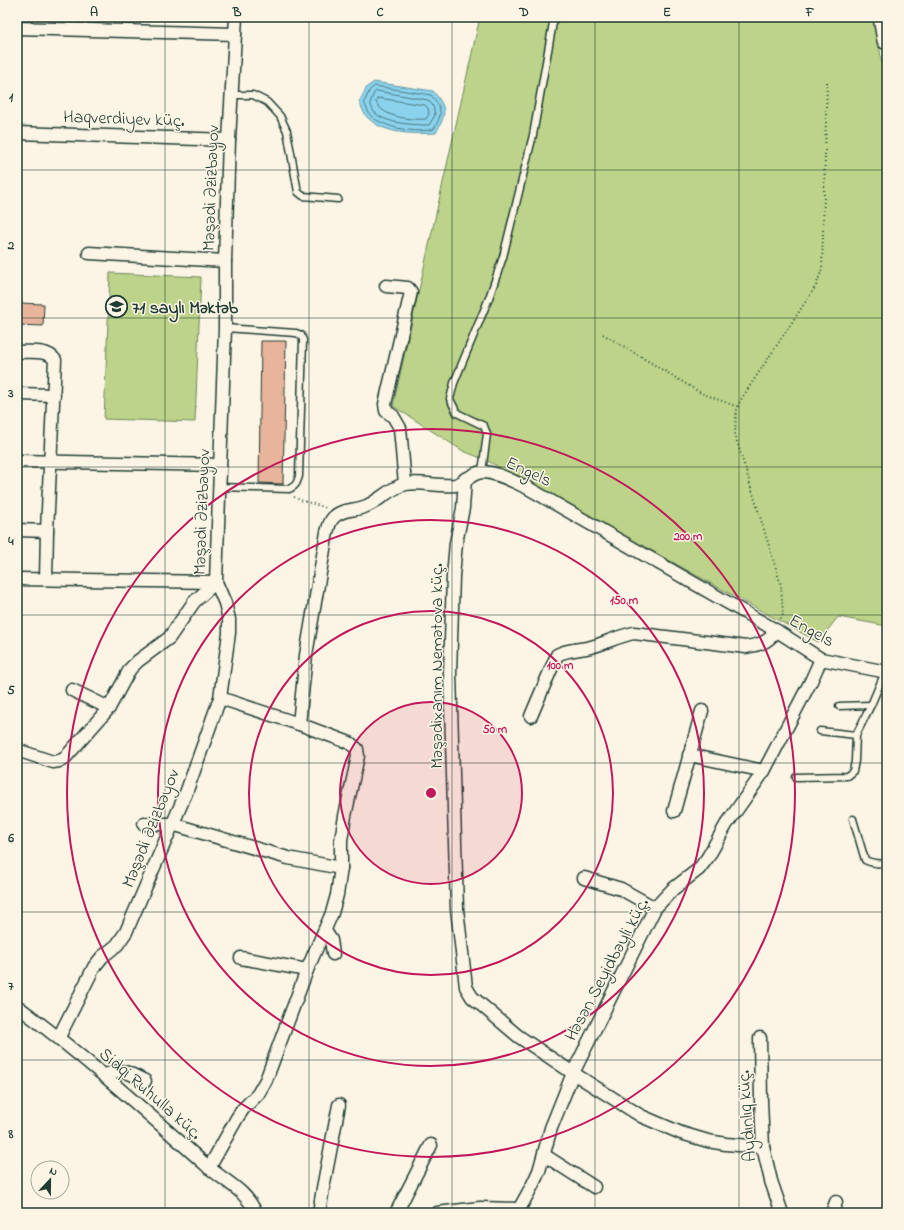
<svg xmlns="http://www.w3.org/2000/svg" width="904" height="1230" viewBox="0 0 904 1230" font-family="'Indie Flower',sans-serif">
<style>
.green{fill:#bcd389;stroke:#6e885e}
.water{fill:#8bd2ed;stroke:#6096a3}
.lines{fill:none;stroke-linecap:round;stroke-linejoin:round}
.shore{stroke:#4a797e;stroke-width:1}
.building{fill:#e8b49b;stroke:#1f3d34}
.service-casing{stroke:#1f3d34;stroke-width:9}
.minor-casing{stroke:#1f3d34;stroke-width:15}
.primary-casing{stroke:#1f3d34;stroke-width:22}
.path{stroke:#1f3d34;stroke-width:2;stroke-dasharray:1 3;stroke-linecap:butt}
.service{stroke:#fcf5e5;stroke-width:6}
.minor{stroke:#fcf5e5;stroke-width:12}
.primary{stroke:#fcf5e5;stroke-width:19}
.grid{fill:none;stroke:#1f3d34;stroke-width:1;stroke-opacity:0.55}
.ring{fill:none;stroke:#c2185b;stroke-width:2}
.labels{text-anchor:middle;stroke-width:3;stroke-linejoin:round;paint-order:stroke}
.street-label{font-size:18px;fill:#1f3d34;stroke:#fcf5e5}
.poi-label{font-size:18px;font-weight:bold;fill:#1f3d34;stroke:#fcf5e5;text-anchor:start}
.centre{fill:#c2185b;stroke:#fcf5e5;stroke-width:2}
.ring-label{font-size:12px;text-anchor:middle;font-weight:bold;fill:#c2185b;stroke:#fcf5e5;stroke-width:3;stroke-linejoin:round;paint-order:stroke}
.neatline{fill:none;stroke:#1f3d34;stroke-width:1.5}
.grid-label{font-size:13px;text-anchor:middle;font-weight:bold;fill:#1f3d34}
</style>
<rect width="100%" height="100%" fill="#fcf5e5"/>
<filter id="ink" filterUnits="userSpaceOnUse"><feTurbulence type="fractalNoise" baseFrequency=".025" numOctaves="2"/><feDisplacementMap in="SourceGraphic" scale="8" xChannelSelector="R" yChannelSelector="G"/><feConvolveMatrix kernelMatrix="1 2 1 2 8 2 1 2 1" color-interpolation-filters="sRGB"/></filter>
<g filter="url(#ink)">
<g class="green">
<polygon points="480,17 875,17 887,98 887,626 838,617 818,642 486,460 463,451 393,406"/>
<polygon points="110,273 201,277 195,422 104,419"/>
</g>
<path class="water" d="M374 82 433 91C448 109 446 114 436 133 414 134 386 135 368 118 364 115 362 107 359 102L367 87Z"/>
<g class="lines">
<g class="shore">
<path d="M375 86 431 95C443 109 442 114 434 129 417 134 385 128 371 116 368 113 366 106 364 102L370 90Z"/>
<path d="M377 91 428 100 433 106 435 115 429 125C414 125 385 124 374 112 372 109 371 105 370 103L374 93Z"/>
<path d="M378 98 425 105 428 108 429 114 426 119C411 120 383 118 376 102Z"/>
</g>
</g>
<g class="building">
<polygon points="17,303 44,304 43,326 17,325"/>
<polygon points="261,341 286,341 283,484 259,483"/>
</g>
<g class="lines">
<defs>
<g id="service">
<polyline points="232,95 253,95 267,102 280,116 287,131 298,192 303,196 338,199"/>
<polyline points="482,472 487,434 484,426 457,413 450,399 454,383 489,298 503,257 533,135 554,17"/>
<path d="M219 487 289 489C296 486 297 483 299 476L303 340 301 335 296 333 225 328"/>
<polyline points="839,706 871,705"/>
<polyline points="820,731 856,735"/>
<polyline points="796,777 847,776 853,771 855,761 856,735 871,705 885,672"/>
<path d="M853 819 865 860C873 864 879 864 887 863"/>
</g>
<g id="minor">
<polyline points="17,28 235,34"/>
<polyline points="17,133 229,140"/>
<polyline points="89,253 225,261"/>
<polyline points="386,286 408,288 411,292 385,404 386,411 393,416 400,428 405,484"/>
<path d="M17 352C29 352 48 349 55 360L47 531 46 579"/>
<polyline points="17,394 54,395"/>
<polyline points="17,461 220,465"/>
<polyline points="465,479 463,508 456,543 453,576 450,673 457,909 466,987 472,997 518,1036 573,1073 641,1116 681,1133 708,1141 726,1144 763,1147"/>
<polyline points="17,530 47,531"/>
<polyline points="17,579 216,582"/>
<polyline points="72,690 109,708"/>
<path d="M531 716 557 655C567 649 580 650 591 647 606 643 618 636 634 633L746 647C762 644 766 643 777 631"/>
<path d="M299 724 306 655 327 532C329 527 329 522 333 518 341 509 353 511 364 507 379 502 390 487 406 484 422 481 438 487 455 485 465 483 471 473 482 472 497 472 514 482 528 488L777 631 821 659 887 672"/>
<polyline points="17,750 53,762 59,761 64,759 109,708 130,669 138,661 169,638 194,602 216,582"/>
<polyline points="689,755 764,771"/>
<polyline points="674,811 702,711"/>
<polyline points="144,824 172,824 288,858 341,868"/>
<polyline points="584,878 621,889 655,908"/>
<polyline points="325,931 331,940 333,954"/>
<polyline points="241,958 307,970"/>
<path d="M17 1006C84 1056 144 1110 206 1165 225 1182 245 1189 256 1213"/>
<polyline points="59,1037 94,967 102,957 117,945 126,932 186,793 220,698 229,633 229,619 225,603 216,582 225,328 225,261 229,140 236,17"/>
<polyline points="760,1038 761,1101 763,1147 771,1181 782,1213"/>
<path d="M105 1075C123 1067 128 1073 145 1081"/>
<polyline points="544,1155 594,1187"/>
<polyline points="209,1168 237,1118 243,1109 258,1094 266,1080 307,970 332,913 337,895 341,868 341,840 345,816 358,756 357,749 350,743 299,724 220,698"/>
<polyline points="319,1213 323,1188 339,1105"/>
<polyline points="396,1213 431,1145"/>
<polyline points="437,1213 480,1208 518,1209"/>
<polyline points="517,1213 532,1186 539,1171 551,1128 573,1073 655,908 673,889 699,869 708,857 726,825 764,771 811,681 821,659"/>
<polyline points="832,1213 836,1202"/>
</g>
<polyline id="primary" points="883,17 887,40"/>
</defs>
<use href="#service" class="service-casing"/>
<use href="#minor" class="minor-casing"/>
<use href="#primary" class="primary-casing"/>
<g class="path">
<polyline points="603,334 701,393 738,407"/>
<polyline points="294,497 300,500 327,508"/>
<polyline points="781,619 783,614 781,585 735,435 736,413 740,401 816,286 822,269 827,80"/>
</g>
<use href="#service" class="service"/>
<use href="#minor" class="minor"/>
<use href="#primary" class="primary"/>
</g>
</g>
<path class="grid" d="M165 17V1213M309 17V1213M452 17V1213M595 17V1213M739 17V1213M17 170H887M17 318H887M17 467H887M17 615H887M17 763H887M17 912H887M17 1060H887"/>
<circle cx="431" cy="793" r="91" fill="#c2185b" fill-opacity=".12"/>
<g class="ring">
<circle cx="431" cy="793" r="91"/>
<circle cx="431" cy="793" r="182"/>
<circle cx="431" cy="793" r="273"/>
<circle cx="431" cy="793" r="364"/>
</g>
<defs>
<symbol id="school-ring" viewBox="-11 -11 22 22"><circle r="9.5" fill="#fcf5e5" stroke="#1f3d34" stroke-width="1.5"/><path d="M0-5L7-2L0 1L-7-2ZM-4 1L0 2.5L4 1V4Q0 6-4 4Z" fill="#1f3d34"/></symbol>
</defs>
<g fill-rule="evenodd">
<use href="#school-ring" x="104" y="294" width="25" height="25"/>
</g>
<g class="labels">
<g class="street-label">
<text transform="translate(124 118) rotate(2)" y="6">Haqverdiyev küç.</text>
<text transform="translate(210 188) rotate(-88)" y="6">Məşədi Əzizbəyov</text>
<text transform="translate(529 471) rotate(25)" y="6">Engels</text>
<text transform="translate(201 512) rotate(-88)" y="6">Məşədi Əzizbəyov</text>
<text transform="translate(812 630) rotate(29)" y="6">Engels</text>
<text transform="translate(436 666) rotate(-90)" y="6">Məşədixanım Nemətova küç.</text>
<text transform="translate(150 828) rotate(-68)" y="6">Məşədi Əzizbəyov</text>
<text transform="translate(606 969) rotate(-62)" y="6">Həsən Seyidbəyli küç.</text>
<text transform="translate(151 1093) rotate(41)" y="6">Sidqi Ruhulla küç.</text>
<text transform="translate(746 1116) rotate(-94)" y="6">Aydınlıq küç.</text>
</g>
<g class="poi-label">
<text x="132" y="313">71 saylı Məktəb</text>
</g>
</g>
<circle cx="431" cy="793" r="6" class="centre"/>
<g class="ring-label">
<text x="688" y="540">200 m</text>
<text x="624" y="604">150 m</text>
<text x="560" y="669">100 m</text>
<text x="495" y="733">50 m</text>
</g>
<rect width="904" height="1230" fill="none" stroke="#fcf5e5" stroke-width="44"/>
<g transform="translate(50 1180) rotate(22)"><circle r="19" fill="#fcf5e5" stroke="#a4ab9e"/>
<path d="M0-3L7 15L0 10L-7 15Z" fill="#1f3d34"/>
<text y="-6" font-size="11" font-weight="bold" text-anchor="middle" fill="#1f3d34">N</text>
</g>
<rect x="22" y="22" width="860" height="1186" class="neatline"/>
<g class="grid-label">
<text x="94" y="16">A</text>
<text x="237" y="16">B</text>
<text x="380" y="16">C</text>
<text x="524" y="16">D</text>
<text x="667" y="16">E</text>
<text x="810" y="16">F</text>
<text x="11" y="101">1</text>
<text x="11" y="249">2</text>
<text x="11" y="397">3</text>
<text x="11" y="545">4</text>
<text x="11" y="694">5</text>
<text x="11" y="842">6</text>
<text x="11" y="990">7</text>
<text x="11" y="1138">8</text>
</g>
</svg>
